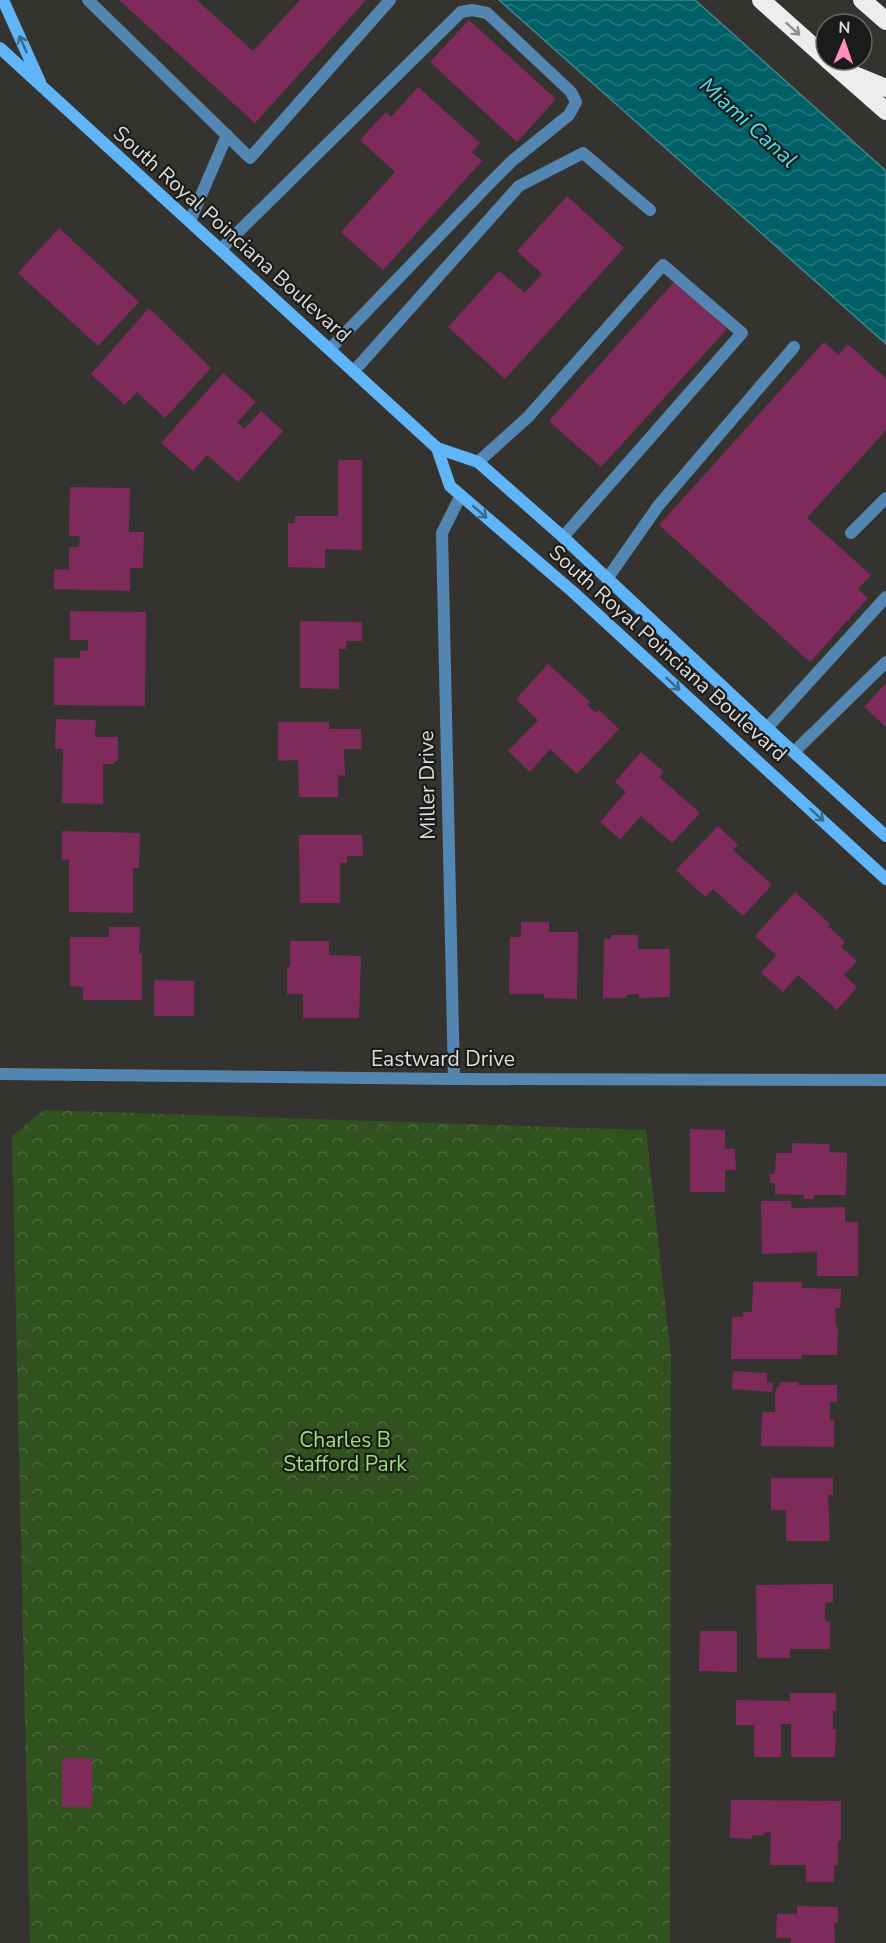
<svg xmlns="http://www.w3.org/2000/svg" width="886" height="1943" viewBox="0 0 886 1943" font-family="'Nunito Sans',sans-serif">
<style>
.park{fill:url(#park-crowns)}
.water{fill:url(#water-waves);stroke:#42858a;stroke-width:1.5}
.building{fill:#7e2b5c}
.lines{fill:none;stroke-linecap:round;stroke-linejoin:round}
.lane{stroke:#5386b0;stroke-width:12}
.street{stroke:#5386b0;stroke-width:12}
.secondary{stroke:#5fb5f7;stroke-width:12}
.highway{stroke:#ededed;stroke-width:18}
.oneway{stroke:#8e8e8e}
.oneway2{stroke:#3d6888}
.labels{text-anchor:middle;stroke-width:4.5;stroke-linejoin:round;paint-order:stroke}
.street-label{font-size:21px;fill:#dddcda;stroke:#1b1b19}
.park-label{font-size:21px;fill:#9be276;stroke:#1b1b19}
.water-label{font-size:22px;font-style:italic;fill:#47e0ef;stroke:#1b1b19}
</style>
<defs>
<pattern id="park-crowns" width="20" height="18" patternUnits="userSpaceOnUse" patternTransform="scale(1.5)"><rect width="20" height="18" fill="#31521f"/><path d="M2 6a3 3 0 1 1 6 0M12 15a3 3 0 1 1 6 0" fill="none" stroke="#4e6a3f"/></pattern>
<pattern id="water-waves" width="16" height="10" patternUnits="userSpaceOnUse" patternTransform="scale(1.5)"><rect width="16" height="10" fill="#006068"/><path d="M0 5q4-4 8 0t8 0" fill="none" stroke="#25767d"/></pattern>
</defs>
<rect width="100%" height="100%" fill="#343330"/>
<polygon class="park" points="44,1110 646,1130 671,1357 670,1943 30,1943 12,1136"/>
<polygon class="water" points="499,0 695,0 886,171 886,344"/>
<g class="building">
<polygon points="119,0 197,0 253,51 300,0 366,0 255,123"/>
<polygon points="469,20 556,99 517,142 430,62"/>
<polygon points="418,87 480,143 472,152 482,161 383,270 341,232 395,172 360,140 386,112 391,117"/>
<polygon points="567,196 624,248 505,379 448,327 499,271 525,293 542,274 517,251"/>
<polygon points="59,228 139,302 98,346 18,273"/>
<polygon points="675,281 727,329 601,467 549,421"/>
<polygon points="149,308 211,368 165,418 137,392 125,405 91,374"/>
<polygon points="824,342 838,355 848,344 886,379 886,430 807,518 871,575 858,589 868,598 810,662 659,525"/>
<polygon points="223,373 256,402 237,423 244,429 261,411 283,431 238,482 207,455 193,471 161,443"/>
<polygon points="338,460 362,460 362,550 325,549 325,568 288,567 288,523 295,523 295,516 338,516"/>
<polygon points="70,487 130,488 129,532 144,532 143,568 130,568 130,591 54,589 54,569 69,570 69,547 79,547 80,536 69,536"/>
<polygon points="70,611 146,612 145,706 54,705 54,658 80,658 80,650 88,651 88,640 70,640"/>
<polygon points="300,621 362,622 362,641 346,641 346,649 339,649 339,689 300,688"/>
<polygon points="548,664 590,702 587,705 596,713 599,710 619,729 577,774 550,749 530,772 508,751 538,720 516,699"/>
<polygon points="886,683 886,727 864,707"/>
<polygon points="56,719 96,720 95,737 118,737 118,761 114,761 114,764 103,764 103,804 62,803 63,749 55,749"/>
<polygon points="278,722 329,722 329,729 361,729 362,749 344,749 345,776 338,775 338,797 299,797 298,760 278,761"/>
<polygon points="641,752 664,772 659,777 700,813 672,843 641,816 620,839 600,822 626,792 615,782"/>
<polygon points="718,826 738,845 733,850 772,885 743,916 713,889 705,897 676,870"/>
<polygon points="62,831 140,833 139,868 133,868 133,913 69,912 69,859 62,860"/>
<polygon points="299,835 362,835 363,856 347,856 347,863 340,863 340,903 300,903"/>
<polygon points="795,892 830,924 828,926 845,942 841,947 857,961 844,975 857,987 837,1010 798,975 783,992 761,973 776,955 755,936"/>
<polygon points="521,922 549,922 549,932 578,932 577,999 544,998 544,994 509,994 510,937 521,937"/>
<polygon points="109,927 140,927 139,954 142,954 142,1000 83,1000 83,987 70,986 70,937 109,937"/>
<polygon points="611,935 638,935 638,949 670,949 670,997 639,998 639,994 626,995 626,998 603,998 604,939 611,939"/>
<polygon points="290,941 329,941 329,955 361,956 359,1018 303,1018 303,994 287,994 287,967 290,967"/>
<polygon points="154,980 194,981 194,1016 154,1016"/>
<polygon points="690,1129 725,1130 725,1149 735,1149 736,1170 725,1170 725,1192 690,1192"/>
<polygon points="792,1143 830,1144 829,1152 847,1153 846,1195 814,1195 814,1199 804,1199 804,1195 775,1194 775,1183 770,1183 770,1174 775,1174 776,1153 792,1153"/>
<polygon points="761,1201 791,1201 792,1208 845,1207 845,1222 858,1222 858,1276 817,1276 817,1252 762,1254"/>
<polygon points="753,1282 802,1282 802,1288 841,1289 840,1308 835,1308 836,1326 838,1327 837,1355 802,1355 801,1359 731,1359 732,1317 743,1317 743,1312 752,1312"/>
<polygon points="733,1371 767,1373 767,1382 773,1383 772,1392 732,1389"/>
<polygon points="780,1382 798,1382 798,1385 837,1385 837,1402 830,1402 830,1420 834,1420 834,1447 761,1446 762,1412 775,1412 775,1393 777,1387 780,1386"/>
<polygon points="771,1478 833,1478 833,1495 828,1495 830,1541 786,1541 786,1510 771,1510"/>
<polygon points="833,1584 833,1602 825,1603 825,1621 830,1622 830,1649 790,1649 790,1658 757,1658 756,1585"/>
<polygon points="700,1631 737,1631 737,1672 699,1671"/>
<polygon points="790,1693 836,1693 836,1711 833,1711 833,1729 836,1729 835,1757 791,1757 791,1724 781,1724 781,1757 754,1757 754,1725 736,1725 736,1700 790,1701"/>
<rect x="62" y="1758" width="30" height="49"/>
<polygon points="731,1800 841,1801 841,1841 838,1841 838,1865 834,1865 834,1882 806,1882 806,1865 770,1865 771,1832 764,1833 763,1836 752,1835 752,1839 730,1838"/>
<polygon points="797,1906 838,1907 838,1923 834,1923 835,1943 791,1943 791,1938 776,1938 777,1914 797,1914"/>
</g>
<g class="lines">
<g class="lane">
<polyline points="88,0 250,158 390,0"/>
<polyline points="190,221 227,135"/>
<polyline points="221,249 461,12 472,10 487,13 571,92 576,102 569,115 512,161 490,183 330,349"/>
<polyline points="354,371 519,186 583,153 650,210"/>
<polyline points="478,462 528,417 663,265 742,333 563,537"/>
<polyline points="851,533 886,498"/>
<polyline points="607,579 658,506 794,347"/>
<polyline points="767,728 886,597"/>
<polyline points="794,752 886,662"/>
</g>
<g class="street">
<polyline points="0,1074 454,1079 886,1080"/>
<polyline points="454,1079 442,533 461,495"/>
</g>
<g class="secondary">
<polyline points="3,0 40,82"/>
<polyline points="0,48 437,448 478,462 563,537 767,728 886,836"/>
<polyline points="437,448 450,486 573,592 886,879"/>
</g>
<g class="highway">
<polyline points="761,0 826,58"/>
<polyline points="862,0 886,21"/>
<polyline points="828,60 886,111"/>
<polyline points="852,74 886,88"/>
</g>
</g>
<defs><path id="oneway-shaft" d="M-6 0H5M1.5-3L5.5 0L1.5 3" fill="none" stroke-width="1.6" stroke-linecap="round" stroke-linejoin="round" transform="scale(1.5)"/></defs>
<use class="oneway" href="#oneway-shaft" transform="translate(793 29) rotate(42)"/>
<g class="oneway2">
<use href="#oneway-shaft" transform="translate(23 44) rotate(-114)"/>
<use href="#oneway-shaft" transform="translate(480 512) rotate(41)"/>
<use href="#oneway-shaft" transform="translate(673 684) rotate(42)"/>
<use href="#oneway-shaft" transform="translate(817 815) rotate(42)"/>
</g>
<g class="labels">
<g class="street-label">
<text transform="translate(232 234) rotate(42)" y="7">South Royal Poinciana Boulevard</text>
<text transform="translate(668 653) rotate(42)" y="7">South Royal Poinciana Boulevard</text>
<text transform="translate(427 785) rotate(-91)" y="7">Miller Drive</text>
<text x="443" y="1066">Eastward Drive</text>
</g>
<g class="park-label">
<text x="345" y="1447">Charles B<tspan x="345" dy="24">Stafford Park</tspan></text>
</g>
<g class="water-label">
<text transform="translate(749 122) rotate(42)" y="8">Miami Canal</text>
</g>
</g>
<g transform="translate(844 42) rotate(2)"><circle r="28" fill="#1b1b19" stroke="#696866" stroke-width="1.5"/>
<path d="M0-4.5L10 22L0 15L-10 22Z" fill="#fd8ebe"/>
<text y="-9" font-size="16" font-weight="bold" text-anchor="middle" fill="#dddcda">N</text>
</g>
</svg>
